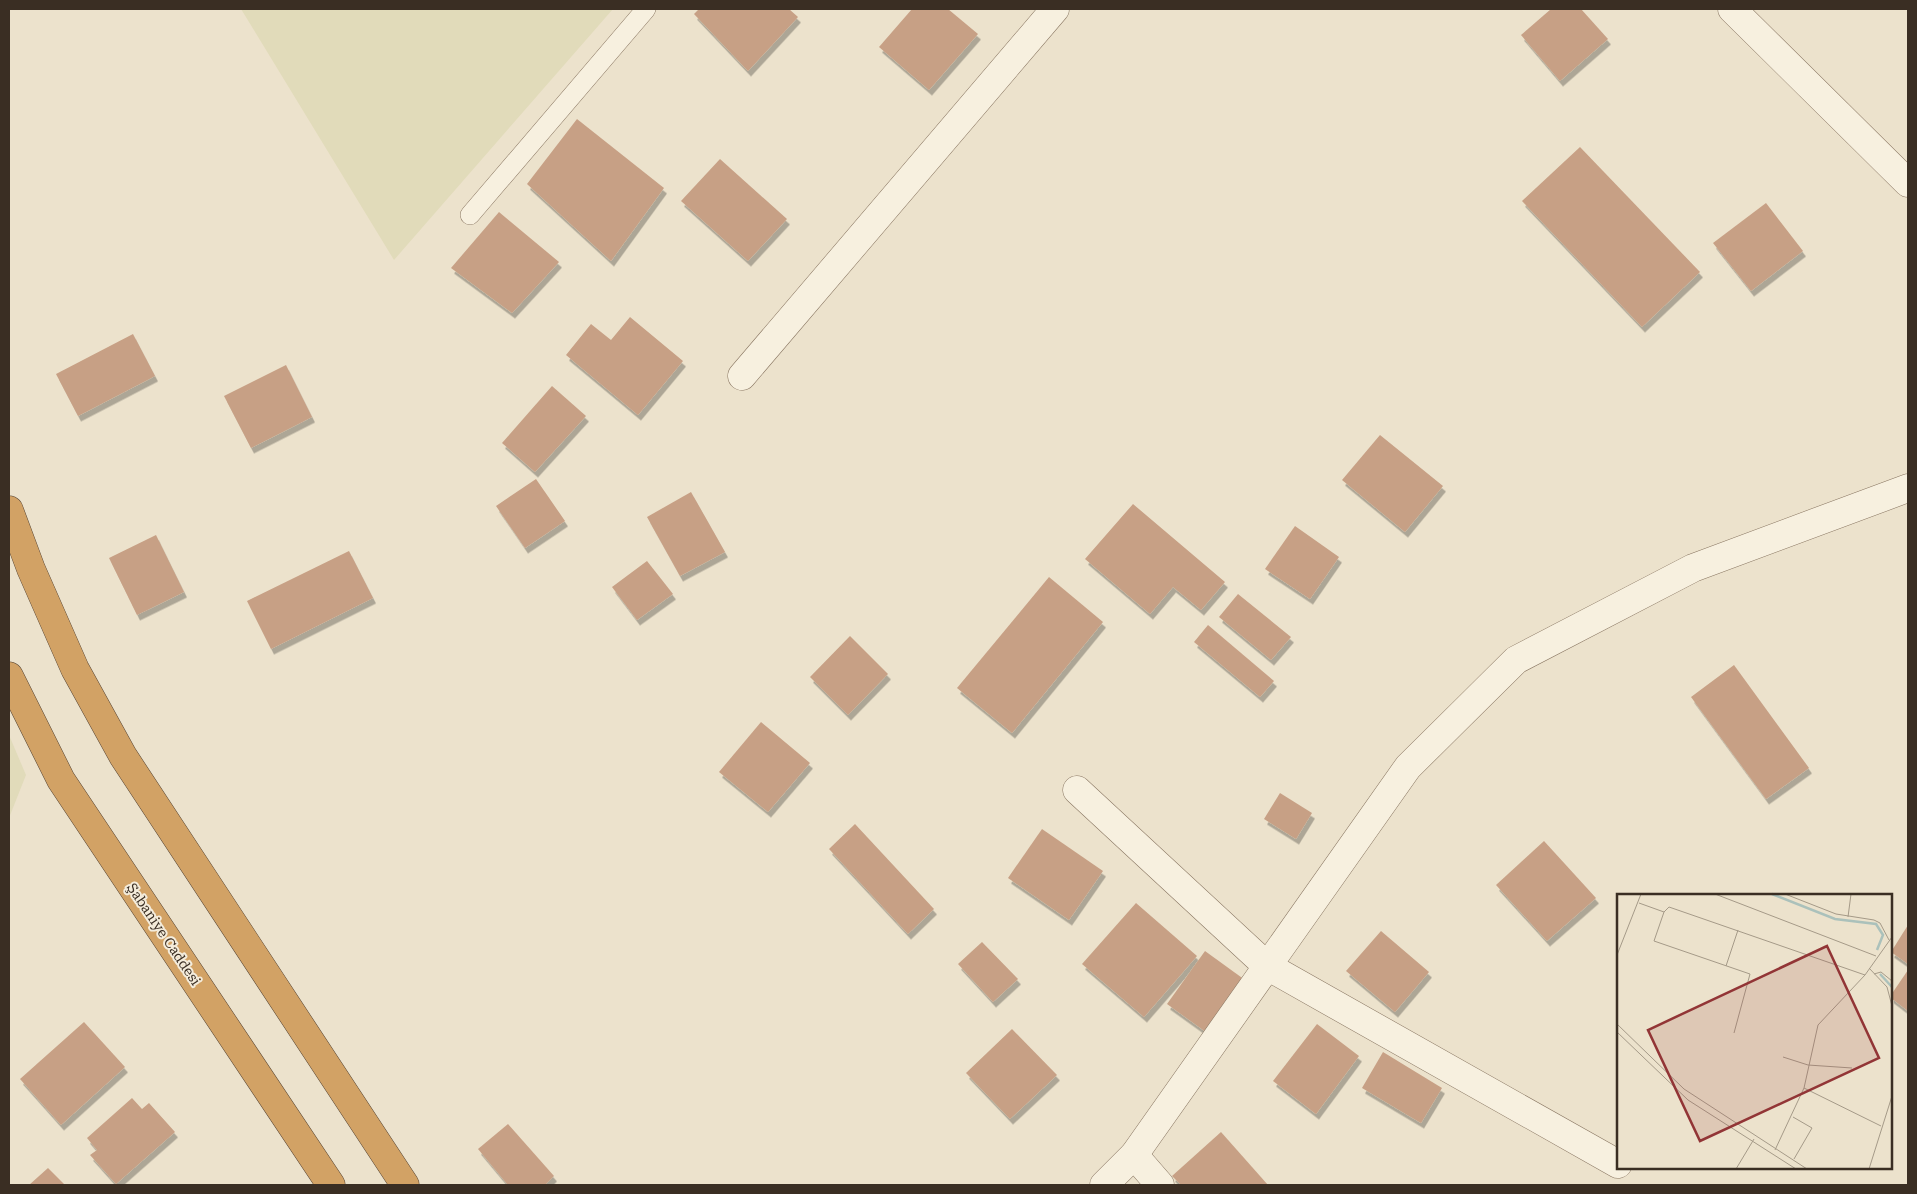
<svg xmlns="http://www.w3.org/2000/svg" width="1917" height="1194" viewBox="0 0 1917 1194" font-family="'Roboto Serif',serif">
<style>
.farmland{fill:#e1dbba}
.building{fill:#c7a085;filter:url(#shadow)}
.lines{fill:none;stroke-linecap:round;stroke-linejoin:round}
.lane-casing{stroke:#887561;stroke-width:20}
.street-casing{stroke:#887561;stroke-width:29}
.highway-casing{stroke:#564434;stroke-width:29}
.lane{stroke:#f7f0df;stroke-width:19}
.street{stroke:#f7f0df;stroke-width:28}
.highway{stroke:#d2a265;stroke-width:28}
.labels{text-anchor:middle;stroke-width:4;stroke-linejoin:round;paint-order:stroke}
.street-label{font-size:14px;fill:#3a2e23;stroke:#f4ecdb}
.inset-river{fill:none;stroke:#abc1bb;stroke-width:2.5}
.inset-road{fill:none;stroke:#a59a88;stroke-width:1}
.view{fill:#923536;fill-opacity:0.15;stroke:#923536;stroke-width:2.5}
.inset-edge{fill:none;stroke:#3a2e23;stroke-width:2.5}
</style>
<defs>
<filter id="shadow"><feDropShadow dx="3" dy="5.5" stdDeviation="0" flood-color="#0004"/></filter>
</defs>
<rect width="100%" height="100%" fill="#ece2cc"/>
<g class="farmland">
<polygon points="241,9 613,9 394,260"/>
<polygon points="9,735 26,775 9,818"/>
</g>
<g class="building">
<polygon points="699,9 789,9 798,17 748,71 694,14"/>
<polygon points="912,9 948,9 978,34 929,90 879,47"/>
<polygon points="1551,9 1581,9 1608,39 1560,81 1521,35"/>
<polygon points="577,119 664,188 611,261 527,184"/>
<polygon points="1580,147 1700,272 1642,327 1522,201"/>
<polygon points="720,159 787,219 748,261 681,201"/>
<polygon points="1766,203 1803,251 1751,291 1713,243"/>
<polygon points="499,212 559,262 512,313 451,268"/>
<polygon points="630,317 683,361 638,415 566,355 591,324 611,340"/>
<polygon points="133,334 155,376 78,416 56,374"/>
<polygon points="286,365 312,417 251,448 224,396"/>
<polygon points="552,386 586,416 535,472 502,443"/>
<polygon points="1380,435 1443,486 1405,532 1342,480"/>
<polygon points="536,479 565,521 525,548 496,506"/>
<polygon points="691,492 725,552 680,576 647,517"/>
<polygon points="1133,504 1225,582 1201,610 1173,587 1150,614 1085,559"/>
<polygon points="1295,526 1339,557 1310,599 1265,569"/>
<polygon points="156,535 184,592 137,615 109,558"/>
<polygon points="349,551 373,598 271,649 247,601"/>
<polygon points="647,561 673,594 637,620 612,587"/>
<polygon points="1049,577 1103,622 1012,733 957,688"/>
<polygon points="1238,594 1291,637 1271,660 1219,617"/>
<polygon points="1208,625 1274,681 1260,697 1194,642"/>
<polygon points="850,636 888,674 848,715 810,677"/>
<polygon points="1734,665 1809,768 1766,799 1691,697"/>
<polygon points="761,722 810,763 768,812 719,772"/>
<polygon points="1280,793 1312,813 1296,839 1264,819"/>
<polygon points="855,824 934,909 908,934 829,849"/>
<polygon points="1042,829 1103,871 1069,920 1008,878"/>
<polygon points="1544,841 1596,898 1547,941 1496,885"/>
<polygon points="1136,903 1197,956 1144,1017 1082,964"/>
<polygon points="1908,925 1908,964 1891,952"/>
<polygon points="1381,931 1429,972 1395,1012 1346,971"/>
<polygon points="982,942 1018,979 993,1002 958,964"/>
<polygon points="1205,951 1245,980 1206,1032 1167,1004"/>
<polygon points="1908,970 1908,1011 1891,998 1891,995"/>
<polygon points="84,1022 125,1067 61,1125 20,1079"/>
<polygon points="1317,1024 1359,1056 1316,1114 1273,1081"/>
<polygon points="1012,1029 1057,1075 1010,1119 966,1073"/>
<polygon points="1383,1052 1442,1088 1421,1123 1362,1088"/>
<polygon points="132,1098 142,1109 149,1103 175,1132 116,1184 90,1155 97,1150 87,1138"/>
<polygon points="508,1124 554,1176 545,1185 508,1185 478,1149"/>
<polygon points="1221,1132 1268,1185 1181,1185 1172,1176"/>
<polygon points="48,1168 65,1185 29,1185"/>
</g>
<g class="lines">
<defs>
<polyline id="lane" points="470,215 646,9"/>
<g id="street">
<polyline points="1732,9 1908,183"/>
<polyline points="742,376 1055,9"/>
<polyline points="1077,790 1267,966 1618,1164"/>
<polyline points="1134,1155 1160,1185"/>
<polyline points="1104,1185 1134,1155 1408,767 1516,660 1693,568 1908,488"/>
</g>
<g id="highway">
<polyline points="9,510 31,569 75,669 123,756 405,1185"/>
<polyline points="9,676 61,780 331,1185"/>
</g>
</defs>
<use href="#lane" class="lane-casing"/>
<use href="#street" class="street-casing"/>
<use href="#highway" class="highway-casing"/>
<use href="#lane" class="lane"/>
<use href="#street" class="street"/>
<use href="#highway" class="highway"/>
</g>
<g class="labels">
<g class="street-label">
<text transform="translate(164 934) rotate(56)" y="5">Şabaniye Caddesi</text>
</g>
</g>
<g transform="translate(1617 894)">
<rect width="275" height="275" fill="#ece2cc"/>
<path class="inset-river" d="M155 0 218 25 259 30 266 41 260 56M263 80 275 93"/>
<path class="inset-road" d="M98 0 259 62M168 0 219 20 257 26 263 29 272 46M22 9 47 18 52 13 248 81M47 18 37 47 133 80 117 139M231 23 234 0M0 61 24 0M109 72 121 36M252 74 270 93 275 112M257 80 264 78 275 87M0 130 67 195 190 275M0 138 71 206 179 275M166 163 191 171 235 174M187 194 264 232M176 223 195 234 177 265M158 256 187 194 201 131 248 81 275 43M119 275 137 245M252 275 275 202"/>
<path class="view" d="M210 52 262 164 83 247 31 136Z"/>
<rect width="275" height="275" class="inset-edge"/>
</g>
<rect width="1917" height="1194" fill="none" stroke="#3a2e23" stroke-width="20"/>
</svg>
